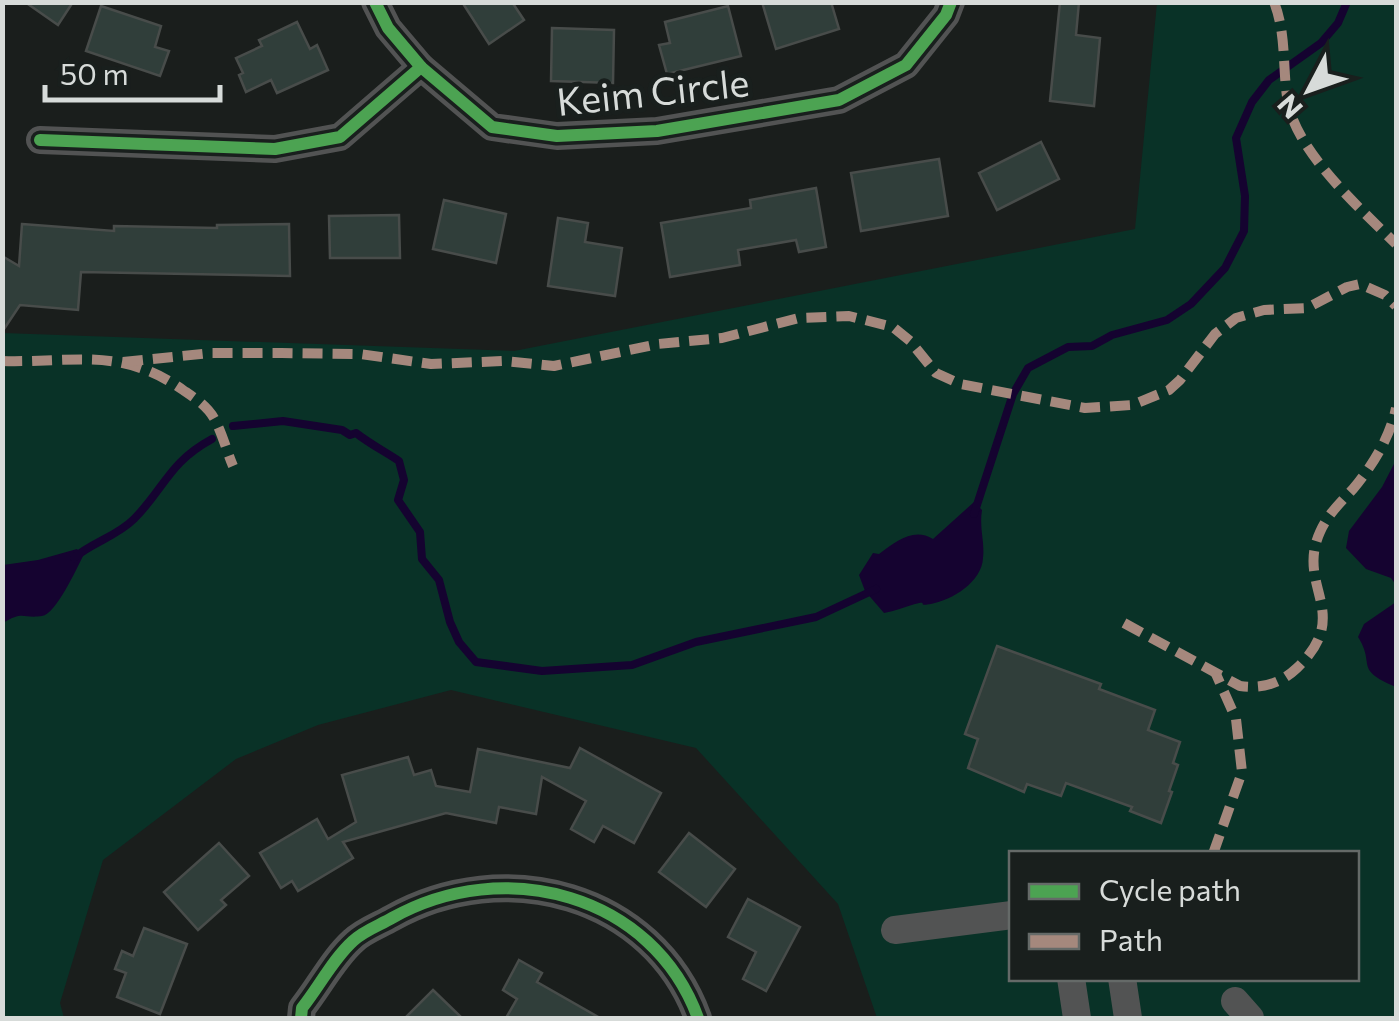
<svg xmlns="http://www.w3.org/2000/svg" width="1399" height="1021" viewBox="0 0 1399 1021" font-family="Commissioner,sans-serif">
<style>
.green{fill:#093227;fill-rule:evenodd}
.water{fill:#150330}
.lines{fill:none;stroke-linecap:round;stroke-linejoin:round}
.stream{stroke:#150330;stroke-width:8}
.building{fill:#303e3a;stroke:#484c4a;stroke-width:2.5}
.minor{stroke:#525353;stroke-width:28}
.quiet{stroke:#a5887d;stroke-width:10;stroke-dasharray:20 10;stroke-linecap:butt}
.cycleway-casing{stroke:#191f1d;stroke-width:19}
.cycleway{stroke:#4ca352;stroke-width:12}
.labels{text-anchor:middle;stroke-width:10;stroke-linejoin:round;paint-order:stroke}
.street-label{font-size:38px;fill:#d7dbd9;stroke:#191f1d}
</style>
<rect width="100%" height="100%" fill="#1a1e1c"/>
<path class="green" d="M1157 3H1396V1018H877L838 904 696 748 451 690 318 725 236 759 103 860 60 1003 64 1018H3V333L514 351 1135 229ZM1012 854H1356V978H1012Z"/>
<g class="water">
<polygon points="1396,460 1396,585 1391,578 1366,569 1346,548 1349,531 1382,487"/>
<path d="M974 502 982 510C979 529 985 542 983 558 982 582 952 600 931 604 915 607 930 600 915 604 904 607 895 611 884 613L865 591 859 575 873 553 879 554C896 541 914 527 933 539Z"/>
<path d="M77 549 83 556C76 570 56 614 42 616 22 619 24 610 3 623V565L38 560Z"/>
<path d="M1396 602V687C1353 669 1376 665 1358 637L1364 624Z"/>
</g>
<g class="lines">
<g class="stream">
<path d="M233 426 283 421 342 430 350 435 356 433C370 444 384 451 399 461L404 480 398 500 420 532 422 559 439 580 450 622 459 642 476 662 542 671 632 665 696 642 816 617 876 589"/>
<polyline points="974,514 1013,394 1028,368 1068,347 1092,346 1112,335 1167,320 1191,304 1225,268 1244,231 1245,196 1236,138 1252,102 1269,80 1321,43 1338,23 1347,2"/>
<path d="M74 558C92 542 116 537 134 519 165 488 168 463 212 439"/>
</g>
</g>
<g class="building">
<polygon points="25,2 73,2 58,25"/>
<polygon points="462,2 512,2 524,20 489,44"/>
<polygon points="762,2 831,2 839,29 776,49"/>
<polygon points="1060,2 1079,2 1076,35 1100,38 1094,106 1050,101"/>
<polygon points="101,6 161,26 155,47 169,51 160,76 86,51"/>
<polygon points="728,6 741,56 667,74 659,45 670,43 665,22"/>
<polygon points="297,22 310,49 317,45 328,70 277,93 271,80 246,92 239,75 243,73 236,58 262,46 259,40"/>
<polygon points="552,28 614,30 613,83 551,81"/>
<polygon points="1041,142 1059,179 997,210 979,173"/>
<polygon points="939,159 948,216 861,231 851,173"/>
<polygon points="816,188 826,247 799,252 796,240 738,250 740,265 670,277 661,223 751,208 750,200"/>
<polygon points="444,200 506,214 496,263 433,249"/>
<polygon points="399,215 400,258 330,258 329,216"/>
<polygon points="558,218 588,223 585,242 622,248 615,296 548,286"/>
<polygon points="22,224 114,231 114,226 217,228 217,225 289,224 290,276 81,272 78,310 20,305 2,332 2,256 19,266"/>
<polygon points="997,646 1101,684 1099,689 1155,710 1148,730 1180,742 1173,763 1178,765 1169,791 1172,792 1161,823 1130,811 1132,807 1066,783 1061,796 1027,784 1024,792 968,768 978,739 965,734"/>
<polygon points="580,748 661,793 634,843 603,826 594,842 571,829 586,801 542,777 536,814 499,807 496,823 446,813 343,842 353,858 298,891 292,881 281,888 260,853 317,819 328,839 356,822 342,775 408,757 414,775 431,770 436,786 470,792 478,749 570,768"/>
<polygon points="689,833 735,869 706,907 659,872"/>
<polygon points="219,843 249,876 221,900 226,905 198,930 164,892"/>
<polygon points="748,899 800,927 766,991 743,979 756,952 728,937"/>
<polygon points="144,928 187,944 160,1014 117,997 126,973 115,969 122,951 133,956"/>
<polygon points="519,960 542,973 537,982 600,1018 506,1018 517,999 503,990"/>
<polygon points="433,990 462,1018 405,1018"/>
</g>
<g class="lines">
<g class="minor">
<polyline points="375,2 388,28 421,67 492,127 557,136 657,131 839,100 906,65 946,15 951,2"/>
<polyline points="40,140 275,149 340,137 421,67"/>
<polyline points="895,930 1012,915"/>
<polyline points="1071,978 1077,1018"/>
<polyline points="1122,978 1128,1018"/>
<polyline points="1235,1001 1250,1018"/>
<path d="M301 1018 302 1008C319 987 333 959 353 941 363 931 380 925 392 918 504 855 653 894 698 1018"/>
</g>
<g class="quiet">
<path d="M1274 2C1287 35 1282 69 1288 103 1298 154 1361 209 1396 244"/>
<path d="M2 361C73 363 120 346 183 390 196 399 209 407 216 422 223 436 227 452 233 466"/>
<polyline points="123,362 211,353 282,353 360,354 431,364 504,361 554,366 658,344 722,338 799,318 849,316 893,327 910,341 936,373 960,384 1085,408 1132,405 1169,390 1180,380 1215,334 1236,318 1264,310 1307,308 1347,287 1360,284 1385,295 1396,306"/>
<path d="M1124 623 1240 686C1262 689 1280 684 1297 668 1354 613 1295 587 1320 532 1328 514 1340 503 1353 489 1372 466 1390 438 1396 408"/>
<polyline points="1213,854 1242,772 1236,719 1216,674"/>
</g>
<defs>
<g id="cycleway">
<polyline points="375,2 388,28 421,67 492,127 557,136 657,131 839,100 906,65 946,15 951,2"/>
<polyline points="40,140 275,149 340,137 421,67"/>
<path d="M301 1018 302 1008C319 987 333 959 353 941 363 931 380 925 392 918 504 855 653 894 698 1018"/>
</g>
</defs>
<use href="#cycleway" class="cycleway-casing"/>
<use href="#cycleway" class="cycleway"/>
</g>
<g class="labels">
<g class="street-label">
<text transform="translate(653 93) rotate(-6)" y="13">Keim Circle</text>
</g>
</g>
<rect width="1399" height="1021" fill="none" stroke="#d7dbd9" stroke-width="10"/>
<rect x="1009" y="851" width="350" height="130" fill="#191f1d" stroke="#656a68" stroke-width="2.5"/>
<rect x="1029" y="884" width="50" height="15" fill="#4ca352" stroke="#656a68" stroke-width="2.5"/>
<text x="1099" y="901" font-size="30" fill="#d7dbd9">Cycle path</text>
<rect x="1029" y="934" width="50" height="15" fill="#a5887d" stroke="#656a68" stroke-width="2.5"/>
<text x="1099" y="951" font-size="30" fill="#d7dbd9">Path</text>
<g transform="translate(1309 90) rotate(229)" stroke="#191f1d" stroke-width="8" paint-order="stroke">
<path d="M0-8L18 38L0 25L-18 38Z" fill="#d7dbd9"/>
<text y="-15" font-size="28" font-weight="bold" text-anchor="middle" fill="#d7dbd9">N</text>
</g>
<path d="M45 85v15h175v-15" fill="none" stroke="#d7dbd9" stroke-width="5"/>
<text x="60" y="85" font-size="30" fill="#d7dbd9" stroke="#191f1d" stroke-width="8" paint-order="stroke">50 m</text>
</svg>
